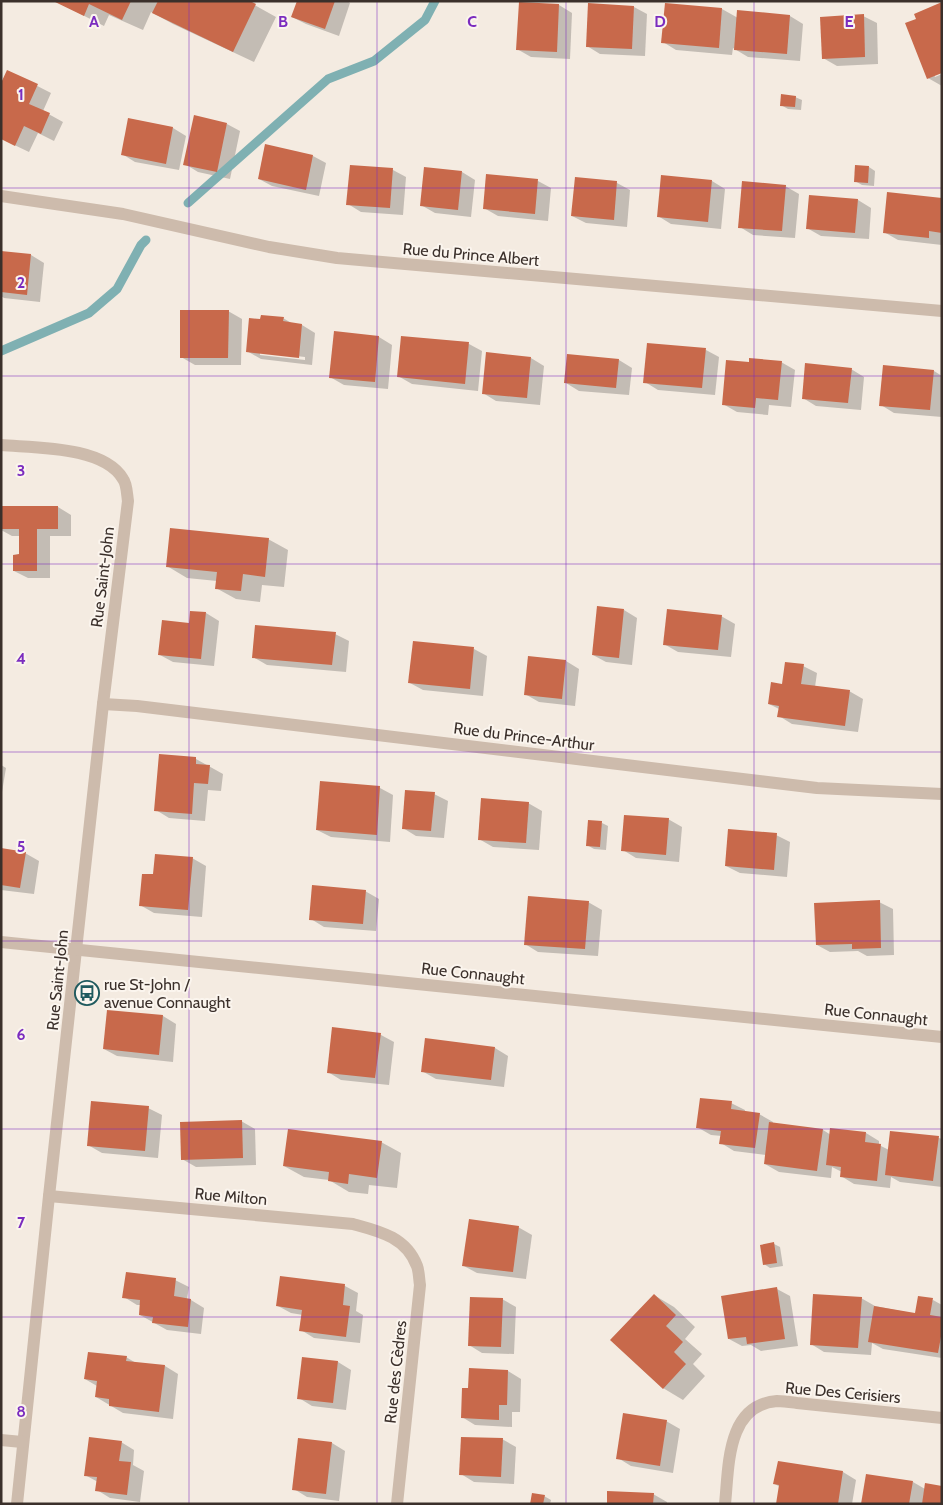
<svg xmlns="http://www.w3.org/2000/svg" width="943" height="1505" viewBox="0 0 943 1505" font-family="Cabin,sans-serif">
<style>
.shadow{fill:#0003;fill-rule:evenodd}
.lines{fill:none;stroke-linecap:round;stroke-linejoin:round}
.stream{stroke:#7fb0b2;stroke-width:9}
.building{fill:#c8694b}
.street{stroke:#cdbbac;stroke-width:12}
.grid{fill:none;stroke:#7b2cbf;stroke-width:1;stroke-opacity:0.55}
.labels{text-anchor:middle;stroke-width:4;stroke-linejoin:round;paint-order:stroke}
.street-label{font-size:16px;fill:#3b302b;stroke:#fbf5ee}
.poi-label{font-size:16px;fill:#3b302b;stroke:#fbf5ee;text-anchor:start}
.grid-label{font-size:16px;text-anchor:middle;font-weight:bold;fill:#7b2cbf;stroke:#fbf5ee;stroke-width:4;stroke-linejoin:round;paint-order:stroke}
</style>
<rect width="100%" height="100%" fill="#f4ebe1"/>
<g class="shadow">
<polygon points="55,1 247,1 276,17 254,62 173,24 151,12 143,30 109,15 104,26"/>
<polygon points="298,1 347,1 350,3 339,36 306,24 292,17"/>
<polygon points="666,4 722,9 738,18 738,12 790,16 803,24 800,61 748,57 733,48 732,55 676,50 663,42"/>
<polygon points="559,5 572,13 570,59 531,57 517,49"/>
<polygon points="634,7 647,14 645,56 600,54 587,46"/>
<polygon points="863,16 877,23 878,64 837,66 823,58"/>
<polygon points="917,20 935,77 942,74 942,86 928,78"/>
<polygon points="8,71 51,93 43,111 63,122 54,141 38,133 29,152 6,141"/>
<polygon points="795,97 802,100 801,110 788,109 781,105"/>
<polygon points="129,119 173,128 186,136 179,170 135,162 122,154"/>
<polygon points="227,124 240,131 230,179 198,172 185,164"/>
<polygon points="313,156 326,163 319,196 272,186 259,179"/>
<polygon points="351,166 393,170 406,177 403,215 361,212 348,204"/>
<polygon points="869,167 875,171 874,186 862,185 855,181"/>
<polygon points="462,172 475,180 471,217 435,213 421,205"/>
<polygon points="576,179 617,183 630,190 627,227 586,223 572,216"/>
<polygon points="538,181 551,188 548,221 498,216 484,208"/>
<polygon points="712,181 725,189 721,229 671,224 658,216"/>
<polygon points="785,186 799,194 795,238 753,235 740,227"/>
<polygon points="942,199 942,245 898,240 884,232"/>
<polygon points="858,200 871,208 869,239 821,236 807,228"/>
<polygon points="1,252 31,255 44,263 40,302 4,298 1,296"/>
<polygon points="228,311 242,319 241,365 195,365 181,357"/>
<path d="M283 318 293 324 302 325 315 333 312 365 261 359 247 351ZM260 352 305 357V360L260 355Z"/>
<polygon points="335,333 379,337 392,345 388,389 344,385 330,377"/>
<polygon points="469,344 482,351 478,391 412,384 398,376"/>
<polygon points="706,350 719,357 715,395 658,390 645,382"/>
<polygon points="531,358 544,366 540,405 496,401 483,393"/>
<polygon points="619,360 632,368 629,395 579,391 566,383"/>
<polygon points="781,362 795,370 791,407 769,405 768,415 737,412 723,404 750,364"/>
<polygon points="851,369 864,377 861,410 816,406 803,398"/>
<polygon points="934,371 942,376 942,417 894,413 881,405"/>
<polygon points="1,507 58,507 71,515 71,536 50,536 50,578 28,578 14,571 20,556 20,536 12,536 1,530"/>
<polygon points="268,539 288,550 284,587 262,585 260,602 236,599 216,588 217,581 187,578 167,566"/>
<polygon points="624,610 637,618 632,665 606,662 593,655"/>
<polygon points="206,613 219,621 214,666 173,662 160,655 190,624"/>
<polygon points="721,616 735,624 731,657 678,652 664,644"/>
<polygon points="335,634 349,641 346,672 267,665 253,657"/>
<polygon points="474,649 487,656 483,696 423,690 410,683"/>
<polygon points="566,661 579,669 575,706 539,702 525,694"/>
<polygon points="803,666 817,673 815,687 849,691 863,699 858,732 792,724 779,716 779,709 769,704 783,685"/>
<polygon points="160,756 196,759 223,774 221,791 208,790 205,821 169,818 156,810"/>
<polygon points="1,765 6,768 1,798"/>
<polygon points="321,783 380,788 393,795 390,842 331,837 317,830"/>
<polygon points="434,794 448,801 444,838 416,836 403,828"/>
<polygon points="528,803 542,811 539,850 493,847 479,839"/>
<polygon points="668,819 682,827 679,862 636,858 623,850"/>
<polygon points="602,823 608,826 606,850 594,849 587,845"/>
<polygon points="776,835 790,842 787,877 740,873 726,866"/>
<polygon points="1,850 25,853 39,861 34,894 1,890"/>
<polygon points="192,858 206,866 202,917 154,913 140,905 154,875"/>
<polygon points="365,891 379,899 376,931 324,927 311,919"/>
<polygon points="588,902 602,910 598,956 538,952 525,944"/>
<polygon points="879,902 893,909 894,955 867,956 858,951 830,952 817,945"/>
<polygon points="108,1011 163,1016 176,1024 173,1062 117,1056 104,1049"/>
<polygon points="333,1029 381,1035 394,1042 389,1085 341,1080 328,1072"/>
<polygon points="495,1048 508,1056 504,1087 436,1079 422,1071"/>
<polygon points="731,1103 745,1110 745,1112 759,1114 773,1122 773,1124 823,1130 831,1135 866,1133 879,1141 879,1145 889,1150 939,1138 942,1139 942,1187 900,1182 891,1177 890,1188 854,1184 841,1176 842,1172 832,1167 831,1178 779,1172 765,1164 766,1155 734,1151 721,1143 722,1136 711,1135 697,1127"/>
<polygon points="148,1108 162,1115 158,1158 102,1153 88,1145"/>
<polygon points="241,1121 255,1129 256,1165 196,1167 182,1159"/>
<polygon points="381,1142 401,1153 397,1188 369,1185 368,1194 349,1192 329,1180 304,1177 284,1166"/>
<polygon points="518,1227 532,1235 526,1279 477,1273 464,1266"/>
<polygon points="774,1244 780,1247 783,1266 770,1268 764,1264"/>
<polygon points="281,1278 345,1286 358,1293 356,1311 363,1315 360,1343 314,1338 301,1330 303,1315 291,1313 278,1306"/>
<polygon points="175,1280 189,1287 187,1299 191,1300 204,1308 201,1334 167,1330 140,1315 141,1305 137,1305 124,1297"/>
<polygon points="777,1289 790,1296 798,1346 761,1351 751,1345 742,1346 729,1339"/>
<polygon points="654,1295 674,1307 695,1327 685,1339 702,1354 693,1364 705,1376 683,1400 663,1388"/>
<polygon points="861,1298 875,1306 916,1314 933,1300 942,1305 942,1358 883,1349 872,1343 871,1355 824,1352 811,1344"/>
<polygon points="502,1299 516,1307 514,1354 482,1353 469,1345"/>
<polygon points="126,1357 136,1363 165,1366 178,1374 173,1419 123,1413 96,1397 97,1386 85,1379"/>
<polygon points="303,1358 338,1362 351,1370 346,1410 312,1406 299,1398"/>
<polygon points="470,1369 508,1371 521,1379 520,1412 512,1412 512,1427 475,1425 462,1417 469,1390"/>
<polygon points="666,1421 680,1429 673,1473 631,1466 618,1458"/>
<polygon points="502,1439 516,1447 514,1484 474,1482 461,1474"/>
<polygon points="300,1440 332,1443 345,1451 339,1501 307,1497 294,1489"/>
<polygon points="121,1442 134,1450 133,1465 144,1471 140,1502 110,1498 97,1490 98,1482 85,1475"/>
<polygon points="843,1472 856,1480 852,1504 777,1504 780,1487 775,1484"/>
<polygon points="913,1482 925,1489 942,1504 863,1504"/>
<polygon points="653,1494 667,1502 667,1504 608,1504"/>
<polygon points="544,1496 551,1500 550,1504 532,1504"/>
</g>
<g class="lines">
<g class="stream">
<polyline points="188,203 328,79 374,61 425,20 435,1"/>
<polyline points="1,351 89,313 117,289 141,245 146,240"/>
</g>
</g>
<g class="building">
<polygon points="53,1 131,1 122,20 89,4 84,16"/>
<polygon points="158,1 250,1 256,4 233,52 152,13"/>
<polygon points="297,1 335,1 325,29 291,17"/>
<polygon points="519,2 559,4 557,52 516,50"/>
<polygon points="942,2 942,73 927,79 905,23 916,19 914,14"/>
<polygon points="588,3 634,6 632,49 586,47"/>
<polygon points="665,3 722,8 719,48 661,43"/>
<polygon points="737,10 790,15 787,54 734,50"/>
<polygon points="864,14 865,57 822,59 820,17"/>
<polygon points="7,70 38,84 29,104 50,113 41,134 24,126 15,146 1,139 1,83"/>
<polygon points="781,94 796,96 795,107 780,106"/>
<polygon points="194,115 227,123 217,172 183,165"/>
<polygon points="128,118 173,127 166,164 121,155"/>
<polygon points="265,144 313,155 306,190 258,179"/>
<polygon points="350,165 393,168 390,208 346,205"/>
<polygon points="855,165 869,166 868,183 854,182"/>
<polygon points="424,167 462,171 458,210 420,206"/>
<polygon points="486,174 538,179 535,214 483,209"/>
<polygon points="661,175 712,180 708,222 657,217"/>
<polygon points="575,177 617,181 614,220 571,216"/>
<polygon points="742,181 786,185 782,231 738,228"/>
<polygon points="887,192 942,198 942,233 929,231 929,238 883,233"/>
<polygon points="809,195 858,199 855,233 806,229"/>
<polygon points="1,251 31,254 27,295 1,292"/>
<polygon points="180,310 229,310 228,358 180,358"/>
<polygon points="261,315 284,317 283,321 302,324 299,358 246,352 249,318 260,319"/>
<polygon points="334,331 379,336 375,382 329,378"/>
<polygon points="401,336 469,342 465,384 397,377"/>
<polygon points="647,343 706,348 702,388 643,383"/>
<polygon points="486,352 531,357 527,398 482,394"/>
<polygon points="567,354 619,359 616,388 564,383"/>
<polygon points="749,358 782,361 778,400 756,398 755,408 722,405 726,360 749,362"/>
<polygon points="805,363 852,368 848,403 802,399"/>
<polygon points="883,365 934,370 930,410 879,406"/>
<polygon points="1,506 58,506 58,529 37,529 37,571 13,571 13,555 19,554 19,529 1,529"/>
<polygon points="170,528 269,538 265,577 243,574 241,591 215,589 217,572 166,567"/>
<polygon points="597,606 624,609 619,658 592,655"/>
<polygon points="667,609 722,615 718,650 663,645"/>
<polygon points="190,611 206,612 201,659 158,655 162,620 189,623"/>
<polygon points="255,625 336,632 332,665 252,658"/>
<polygon points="413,641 474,647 470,689 408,683"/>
<polygon points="528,656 566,660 562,699 524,695"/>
<polygon points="785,662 804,664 801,684 850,690 845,726 777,717 779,706 768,704 771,682 782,684"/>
<polygon points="159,754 196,757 196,764 210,765 208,784 194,783 192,814 154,811"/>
<polygon points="320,781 380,786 377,835 316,830"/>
<polygon points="405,790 435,792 431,831 402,829"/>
<polygon points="481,798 529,802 526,843 478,840"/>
<polygon points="624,815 669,818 666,855 621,851"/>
<polygon points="588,820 602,821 600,847 586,846"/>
<polygon points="728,829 777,833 774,870 725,866"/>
<polygon points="1,848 26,852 20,888 1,885"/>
<polygon points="155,854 193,857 188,910 139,906 142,874 153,874"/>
<polygon points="312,885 366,890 363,924 309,920"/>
<polygon points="528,896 589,901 585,949 524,945"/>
<polygon points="880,900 881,948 852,949 852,944 816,945 814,903"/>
<polygon points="107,1010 163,1015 159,1055 103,1049"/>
<polygon points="332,1027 381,1033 375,1078 327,1073"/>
<polygon points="425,1038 495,1047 491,1080 421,1072"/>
<polygon points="700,1098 732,1101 731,1109 760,1113 755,1148 719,1144 721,1131 696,1128"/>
<polygon points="91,1101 149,1106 145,1151 87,1146"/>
<polygon points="242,1120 243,1158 181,1160 180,1122"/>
<polygon points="769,1122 823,1129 817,1171 764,1164"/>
<polygon points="830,1128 866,1132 865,1142 881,1144 877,1181 840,1177 841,1167 826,1165"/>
<polygon points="288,1129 382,1141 377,1178 349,1174 348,1184 328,1181 329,1172 283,1166"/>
<polygon points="890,1131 939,1136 933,1181 885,1175"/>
<polygon points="469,1219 519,1226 513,1272 462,1266"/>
<polygon points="774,1242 777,1263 763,1265 760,1245"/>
<polygon points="126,1272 176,1278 174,1296 191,1299 188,1327 152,1323 153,1317 139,1315 140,1300 122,1298"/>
<polygon points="280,1276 345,1284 343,1305 350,1306 346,1337 299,1331 302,1310 276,1306"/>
<polygon points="777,1287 785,1339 747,1344 746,1337 728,1339 721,1296"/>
<polygon points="654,1294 676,1315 666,1326 683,1342 674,1352 686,1364 663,1389 610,1340"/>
<polygon points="813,1294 862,1297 858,1348 810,1345"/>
<polygon points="918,1296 933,1298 930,1315 942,1317 942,1331 938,1353 868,1342 874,1306 915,1313"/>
<polygon points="470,1297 503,1298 501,1347 468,1346"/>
<polygon points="88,1352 127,1356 126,1361 165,1365 159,1412 109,1406 109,1399 95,1397 97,1381 84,1379"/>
<polygon points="302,1357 338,1361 333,1403 297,1399"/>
<polygon points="469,1368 508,1370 507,1405 499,1405 499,1420 461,1418 462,1388 468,1388"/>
<polygon points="623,1413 667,1420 660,1466 616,1459"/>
<polygon points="89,1437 122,1441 119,1461 131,1462 127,1495 95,1491 97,1477 84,1476"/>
<polygon points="461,1437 503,1438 501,1477 459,1475"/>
<polygon points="298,1438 332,1442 326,1494 292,1490"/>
<polygon points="778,1461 843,1471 838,1504 776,1504 779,1485 773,1484"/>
<polygon points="866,1474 913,1481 909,1504 861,1504"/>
<polygon points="925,1483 942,1486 942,1504 922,1504"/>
<polygon points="607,1491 654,1493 653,1504 607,1504"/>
<polygon points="532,1493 545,1495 543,1504 530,1504"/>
</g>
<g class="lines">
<g class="street">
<polyline points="1,196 123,214 269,247 337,258 942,311"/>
<path d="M1 445C35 448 104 446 123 479 127 484 127 495 128 501L103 704 49 1196 17 1504"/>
<polyline points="103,704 137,706 817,788 942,794"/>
<polyline points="1,942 942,1037"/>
<path d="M49 1196 353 1224C379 1231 406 1237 417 1266 419 1271 419 1279 420 1285L397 1504"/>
<polyline points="1,1440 22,1442"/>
<path d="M725 1504C729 1467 726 1405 777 1401 784 1401 790 1402 797 1403L942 1418"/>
</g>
</g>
<path class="grid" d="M189 1V1504M377 1V1504M566 1V1504M754 1V1504M1 188H942M1 376H942M1 564H942M1 752H942M1 941H942M1 1129H942M1 1317H942"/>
<defs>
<symbol id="bus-ring" viewBox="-11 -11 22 22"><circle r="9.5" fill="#fbf5ee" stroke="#1f5a5e" stroke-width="1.5"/><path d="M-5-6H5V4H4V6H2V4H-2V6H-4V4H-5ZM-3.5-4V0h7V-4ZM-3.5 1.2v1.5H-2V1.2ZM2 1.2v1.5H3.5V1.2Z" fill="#1f5a5e"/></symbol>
</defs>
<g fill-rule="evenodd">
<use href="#bus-ring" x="73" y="979" width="28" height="28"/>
</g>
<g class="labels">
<g class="street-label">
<text transform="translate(471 254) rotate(5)" y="6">Rue du Prince Albert</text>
<text transform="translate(102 577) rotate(-83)" y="6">Rue Saint-John</text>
<text transform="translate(524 736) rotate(7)" y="6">Rue du Prince-Arthur</text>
<text transform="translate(473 973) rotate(6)" y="6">Rue Connaught</text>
<text transform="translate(57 980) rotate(-84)" y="6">Rue Saint-John</text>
<text transform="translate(876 1014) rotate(6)" y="6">Rue Connaught</text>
<text transform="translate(231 1196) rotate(5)" y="6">Rue Milton</text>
<text transform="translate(395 1372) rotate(-84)" y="6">Rue des Cèdres</text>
<text transform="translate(843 1392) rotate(5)" y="6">Rue Des Cerisiers</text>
</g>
<g class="poi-label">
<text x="104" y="990">rue St-John /<tspan x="104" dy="18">avenue Connaught</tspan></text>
</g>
</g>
<g class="grid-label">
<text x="94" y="27">A</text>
<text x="283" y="27">B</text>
<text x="472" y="27">C</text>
<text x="660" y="27">D</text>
<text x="849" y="27">E</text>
<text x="21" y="100">1</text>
<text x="21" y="288">2</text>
<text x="21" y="476">3</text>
<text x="21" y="664">4</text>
<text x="21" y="852">5</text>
<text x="21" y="1040">6</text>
<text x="21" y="1228">7</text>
<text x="21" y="1417">8</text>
</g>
<rect width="943" height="1505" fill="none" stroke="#3b302b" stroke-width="5"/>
</svg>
